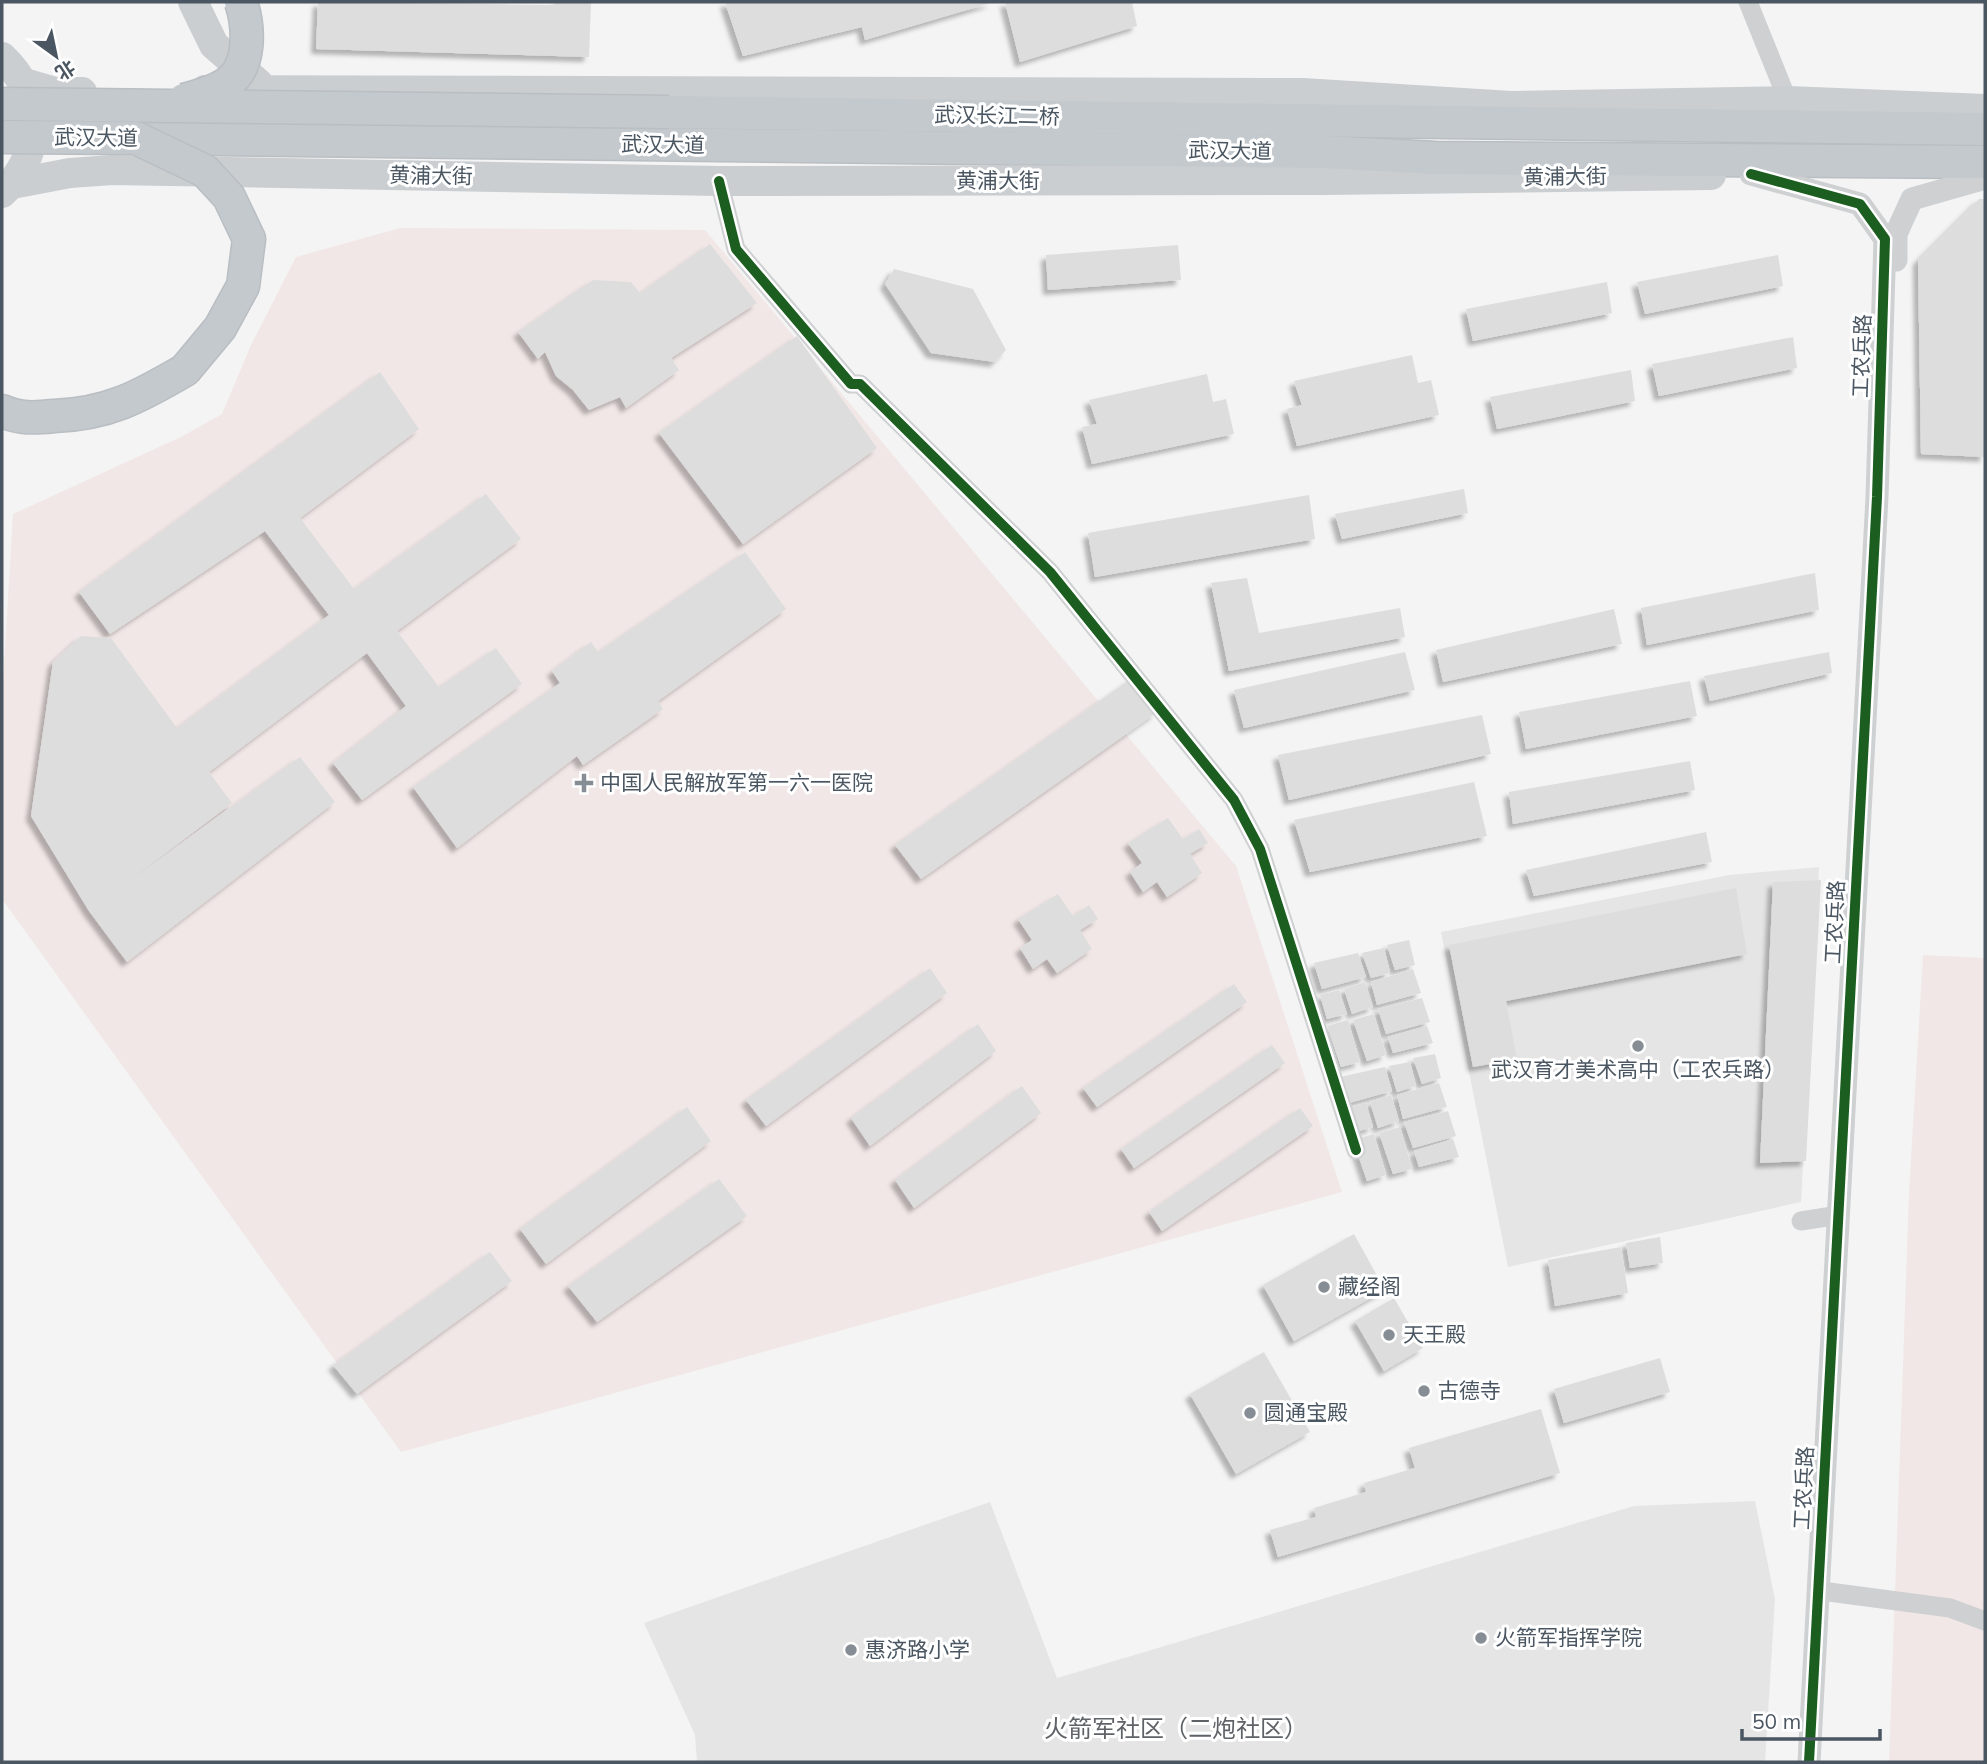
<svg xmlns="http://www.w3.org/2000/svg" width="1987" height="1764" viewBox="0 0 1987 1764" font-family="Mulish,'Noto Sans SC',sans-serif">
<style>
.education{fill:#e6e5e6}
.medical{fill:#f1e7e6}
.building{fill:#ddddde;filter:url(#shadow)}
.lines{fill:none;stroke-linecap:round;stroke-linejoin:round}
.trunk-casing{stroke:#b9bec3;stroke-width:35}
.minor{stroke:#ced0d2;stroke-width:19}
.tertiary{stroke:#ced0d2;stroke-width:23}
.primary{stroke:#caced1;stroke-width:30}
.trunk{stroke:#c4c9cd;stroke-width:32}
.trunk-bridge-casing{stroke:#b9bec3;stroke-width:35;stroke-linecap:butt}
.trunk-bridge{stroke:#c4c9cd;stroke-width:32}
.cycleway-casing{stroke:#fff;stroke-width:15}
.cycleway{stroke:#1b5e20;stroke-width:10}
.poi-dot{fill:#868d94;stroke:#fff;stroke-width:2.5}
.labels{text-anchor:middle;stroke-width:6;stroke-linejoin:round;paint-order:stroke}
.street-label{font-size:21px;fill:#4a5661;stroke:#fff}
.poi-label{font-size:21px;fill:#4a5661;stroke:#fff;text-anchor:start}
.quarter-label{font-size:24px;fill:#5f6368;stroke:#fff}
</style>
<defs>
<filter id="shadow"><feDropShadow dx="-5" dy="5" stdDeviation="2" flood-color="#0004"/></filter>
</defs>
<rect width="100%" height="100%" fill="#f4f4f4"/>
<g class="education">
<polygon points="1819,867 1801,1202 1508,1267 1441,932 1729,875"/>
<polygon points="1755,1501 1775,1599 1765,1762 697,1762 695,1735 644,1623 990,1502 1057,1678 1634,1506"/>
</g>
<g class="medical">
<polygon points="400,228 705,230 1236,866 1342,1192 401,1452 2,899 2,700 13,514 181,437 222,414 251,345 296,257"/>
<polygon points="1923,955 1985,958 1985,1762 1889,1762 1909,1194"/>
</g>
<g class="building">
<polygon points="318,2 554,5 554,2 591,2 589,57 316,49"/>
<polygon points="725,2 994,2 865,40 862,27 743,56"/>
<polygon points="1005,2 1132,2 1137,26 1020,62"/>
<polygon points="1979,199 1985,199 1985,457 1921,454 1918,260"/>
<polygon points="710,244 757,303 671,358 679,370 626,408 620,397 589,410 573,390 556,376 545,352 538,359 518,332 593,280 631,282 640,293"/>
<polygon points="1178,245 1181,280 1048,290 1046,255"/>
<polygon points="1778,255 1783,286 1645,314 1637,282"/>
<polygon points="894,269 973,289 1006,350 995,362 931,353 885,284"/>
<polygon points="1607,282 1612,313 1473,341 1466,309"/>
<polygon points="797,336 877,448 743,544 659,433"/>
<polygon points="1793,337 1797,368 1659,396 1652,364"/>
<polygon points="1412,355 1418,383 1431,380 1439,415 1297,446 1287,409 1302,405 1294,381"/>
<polygon points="1631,370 1635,401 1497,429 1490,397"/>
<polygon points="380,372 419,429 300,518 354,589 486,494 521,539 397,631 439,687 496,648 522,684 362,800 333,763 406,706 367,653 209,772 232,803 133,878 300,757 335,802 127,962 89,911 31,816 53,662 81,636 111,638 177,728 329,615 265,531 110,634 79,592"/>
<polygon points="1207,374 1213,402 1226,399 1234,434 1092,464 1082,427 1097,424 1089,400"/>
<polygon points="1464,489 1468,513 1342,539 1335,514"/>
<polygon points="1309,495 1315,539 1095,577 1088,533"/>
<polygon points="745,552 786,609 658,701 663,709 583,765 577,756 457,848 413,787 560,683 552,671 591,642 598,652"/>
<polygon points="1815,573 1819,610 1647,645 1641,608"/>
<polygon points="1247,578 1259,633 1400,608 1405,637 1229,671 1211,583"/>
<polygon points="1614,609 1622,644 1443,682 1436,650"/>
<polygon points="1405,652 1415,690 1244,728 1234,690"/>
<polygon points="1829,652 1832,673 1710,701 1704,676"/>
<polygon points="1132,678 1156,713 921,879 895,845"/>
<polygon points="1690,681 1697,716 1526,749 1519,712"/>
<polygon points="1482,715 1491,754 1289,800 1278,755"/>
<polygon points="1690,761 1695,790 1513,824 1509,792"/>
<polygon points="1474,782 1487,836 1310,872 1294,820"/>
<polygon points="1168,818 1183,839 1199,829 1208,843 1190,854 1202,873 1167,897 1157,882 1143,892 1130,872 1142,863 1128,843"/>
<polygon points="1706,832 1712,862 1534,896 1526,870"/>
<polygon points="1821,880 1806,1161 1760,1163 1773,882"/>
<polygon points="1736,888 1747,954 1506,1001 1517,1059 1473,1067 1449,945"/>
<polygon points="1058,894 1073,916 1089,905 1098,919 1080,930 1092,949 1057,973 1047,959 1033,969 1020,948 1032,940 1018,919"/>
<polygon points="1409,940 1415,965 1395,970 1387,945"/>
<polygon points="1384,948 1390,973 1371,978 1362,953"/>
<polygon points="1358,953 1366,977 1322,989 1314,963"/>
<polygon points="930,968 947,993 766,1126 746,1100"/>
<polygon points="1413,969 1421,993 1377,1005 1371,982"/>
<polygon points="1365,982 1373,1007 1352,1014 1344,989"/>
<polygon points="1234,984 1247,1002 1097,1107 1083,1088"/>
<polygon points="1339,990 1347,1014 1327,1019 1320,995"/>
<polygon points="1422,998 1430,1022 1386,1034 1378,1009"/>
<polygon points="1374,1014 1386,1055 1367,1061 1353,1020"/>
<polygon points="1348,1020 1360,1062 1341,1067 1327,1026"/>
<polygon points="978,1024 996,1051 870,1146 851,1118"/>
<polygon points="1427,1026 1433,1043 1393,1053 1388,1037"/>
<polygon points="1272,1045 1285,1063 1134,1168 1121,1149"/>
<polygon points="1435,1054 1441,1078 1422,1084 1413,1058"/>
<polygon points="1410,1062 1416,1086 1397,1092 1389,1066"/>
<polygon points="1385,1067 1392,1091 1349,1103 1340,1077"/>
<polygon points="1439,1083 1447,1107 1403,1119 1397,1095"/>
<polygon points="1022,1086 1041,1113 914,1208 895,1180"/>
<polygon points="1391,1095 1399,1121 1378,1128 1370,1102"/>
<polygon points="1366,1103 1373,1127 1353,1133 1346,1108"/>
<polygon points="687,1107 711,1141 546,1264 520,1229"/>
<polygon points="1300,1108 1313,1126 1162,1231 1149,1212"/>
<polygon points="1448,1111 1456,1136 1413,1148 1404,1122"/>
<polygon points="1400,1127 1412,1169 1393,1174 1379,1133"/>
<polygon points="1374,1134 1386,1175 1367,1181 1353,1140"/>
<polygon points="1453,1139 1459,1157 1419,1167 1414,1151"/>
<polygon points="719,1179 747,1216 597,1322 568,1286"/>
<polygon points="1354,1234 1385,1290 1294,1341 1263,1285"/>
<polygon points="1660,1237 1663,1263 1630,1268 1626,1243"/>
<polygon points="1621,1247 1628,1293 1555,1306 1548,1260"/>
<polygon points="490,1252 512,1281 357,1394 333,1365"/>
<polygon points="1394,1298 1423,1348 1384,1371 1355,1321"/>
<polygon points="1264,1352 1310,1432 1236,1474 1190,1394"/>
<polygon points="1660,1358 1670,1392 1564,1423 1554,1389"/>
<polygon points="1541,1409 1560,1473 1278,1557 1270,1530 1316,1517 1314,1508 1366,1492 1364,1483 1415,1468 1409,1448"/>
</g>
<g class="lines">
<defs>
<g id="trunk">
<path d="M669 112C1108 117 1547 126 1985 129"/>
<polyline points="136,138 1324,152 1435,158 1985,162"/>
<path d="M2 411C20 419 34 418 54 416 108 414 139 397 185 370"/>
</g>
</defs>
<use href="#trunk" class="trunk-casing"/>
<g class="minor">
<polyline points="1748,2 1788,101"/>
<polyline points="719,181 736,249 851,384 860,384 1050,572 1234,800 1260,849 1356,1150"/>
<polyline points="1801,1221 1839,1215"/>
<polyline points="1829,1592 1950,1608 1985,1621"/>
</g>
<g class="tertiary">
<polyline points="1751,174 1860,204 1885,239 1877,497 1809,1762"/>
<polyline points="1896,260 1896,234 1912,199 1985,178"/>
</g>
<g class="primary">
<polyline points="193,2 214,45 258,83"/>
<path d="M2 57C43 95 44 154 2 193"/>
<polyline points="24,83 55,92 82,92"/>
<polyline points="205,90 1303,93 1511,106 1788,101 1985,109"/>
<polyline points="12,184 70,173 112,170 719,181 1324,180 1711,175"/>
</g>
<use href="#trunk" class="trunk"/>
<defs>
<g id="trunk-bridge">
<path d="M184 100C199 96 214 92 226 84 252 68 249 26 241 2"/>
<polyline points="2,104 669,112"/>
<polyline points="2,137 136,138 205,171 229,197 249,239 243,286 220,328 185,370"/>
</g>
</defs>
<use href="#trunk-bridge" class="trunk-bridge-casing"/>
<use href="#trunk-bridge" class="trunk-bridge"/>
<defs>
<g id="cycleway">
<polyline points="1751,174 1860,204 1885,239 1877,497 1809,1762"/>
<polyline points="719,181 736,249 851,384 860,384 1050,572 1234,800 1260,849 1356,1150"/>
</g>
</defs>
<use href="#cycleway" class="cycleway-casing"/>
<use href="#cycleway" class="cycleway"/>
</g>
<g class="poi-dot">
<path d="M580.5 772.5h7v7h7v7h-7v7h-7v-7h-7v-7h7z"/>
<circle cx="1638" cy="1046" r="7"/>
<circle cx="1324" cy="1287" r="7"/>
<circle cx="1389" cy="1335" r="7"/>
<circle cx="1424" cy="1391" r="7"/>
<circle cx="1250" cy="1413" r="7"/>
<circle cx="1481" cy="1638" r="7"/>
<circle cx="851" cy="1650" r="7"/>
</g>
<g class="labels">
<g class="street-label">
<text transform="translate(997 116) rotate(1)" y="7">武汉长江二桥</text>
<text transform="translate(96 138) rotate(1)" y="7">武汉大道</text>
<text transform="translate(663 145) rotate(1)" y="7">武汉大道</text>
<text transform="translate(1230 151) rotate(1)" y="7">武汉大道</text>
<text transform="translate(431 176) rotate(1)" y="7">黄浦大街</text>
<text transform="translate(1565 177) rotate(-1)" y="7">黄浦大街</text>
<text x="998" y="188">黄浦大街</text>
<text transform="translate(1862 356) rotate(-88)" y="7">工农兵路</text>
<text transform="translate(1835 922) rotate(-87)" y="7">工农兵路</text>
<text transform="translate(1804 1488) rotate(-87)" y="7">工农兵路</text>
</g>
<g class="poi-label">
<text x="600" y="790">中国人民解放军第一六一医院</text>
<text x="1638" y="1077" text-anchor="middle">武汉育才美术高中（工农兵路）</text>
<text x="1338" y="1294">藏经阁</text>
<text x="1403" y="1342">天王殿</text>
<text x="1438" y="1398">古德寺</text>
<text x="1264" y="1420">圆通宝殿</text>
<text x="1495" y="1645">火箭军指挥学院</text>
<text x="865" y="1657">惠济路小学</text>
</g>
<g class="quarter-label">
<text x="1176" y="1737">火箭军社区（二炮社区）</text>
</g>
</g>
<rect width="1987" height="1764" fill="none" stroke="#4a5661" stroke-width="7"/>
<g transform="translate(56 56) rotate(147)" stroke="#ffffff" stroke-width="5" paint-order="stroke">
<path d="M0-5L12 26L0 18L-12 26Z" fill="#4a5661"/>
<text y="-10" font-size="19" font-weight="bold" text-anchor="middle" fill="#4a5661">北</text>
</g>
<path d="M1742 1729v10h138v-10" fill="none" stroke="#4a5661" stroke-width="3.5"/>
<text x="1752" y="1729" font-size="21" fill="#4a5661" stroke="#ffffff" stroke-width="5" paint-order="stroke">50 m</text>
</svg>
